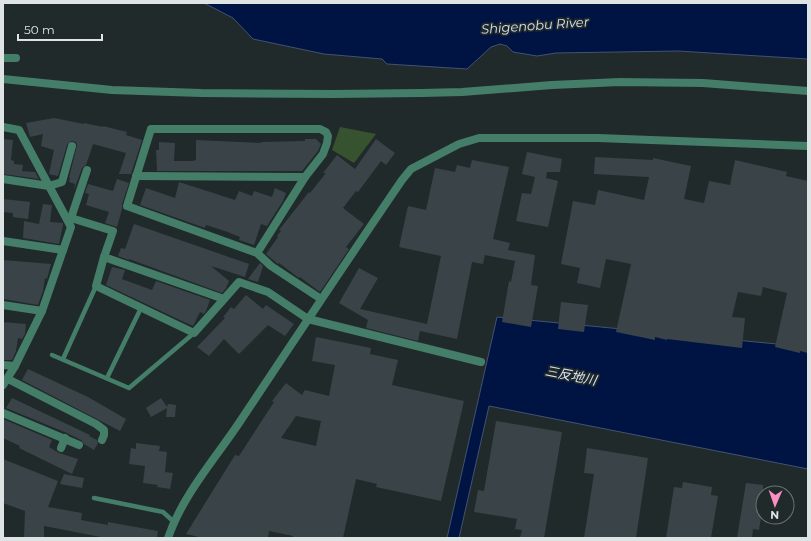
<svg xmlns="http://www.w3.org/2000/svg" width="811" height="541" viewBox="0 0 811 541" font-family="Montserrat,'Noto Sans JP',sans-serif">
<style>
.green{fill:#37522f}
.water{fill:#001443;stroke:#435273}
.building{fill:#3a4348;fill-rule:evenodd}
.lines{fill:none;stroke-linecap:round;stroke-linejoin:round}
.service{stroke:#447e69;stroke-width:4.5}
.minor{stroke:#447e69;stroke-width:8}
.labels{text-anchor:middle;stroke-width:3.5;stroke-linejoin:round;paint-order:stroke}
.water-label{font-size:13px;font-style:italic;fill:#d9e3f3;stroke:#202a2b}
</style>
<rect width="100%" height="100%" fill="#202a2b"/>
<polygon class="green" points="340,127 376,134 354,163 332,150"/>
<g class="water">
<polygon points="204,3 808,3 808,59 678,51 556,53 537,56 513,52 507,46 500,44 491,47 467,69 387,64 382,59 324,54 253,39 233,18"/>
<polygon points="497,317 808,347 808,469 489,406 459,538 447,538"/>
</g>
<g class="building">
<polygon points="54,118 84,124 84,123 103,127 103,126 127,132 126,135 142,140 131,174 119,174 126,153 93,144 86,165 82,168 74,190 75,184 69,182 70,178 69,178 77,145 76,142 71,141 67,145 58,176 49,174 54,150 41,146 43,134 30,137 26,123"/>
<polygon points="3,139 13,140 11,160 14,161 14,164 23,165 22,171 35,172 39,179 3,174"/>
<polygon points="305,139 316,139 321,144 318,151 302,171 157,171 156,150 159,150 159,142 175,143 174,161 192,161 196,160 196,140 261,143 261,142 305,141"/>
<polygon points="376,139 395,153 386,165 381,161 358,192 356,191 343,208 364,224 346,247 349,249 320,292 300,277 299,278 279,263 278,264 266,254 278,237 277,236 281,231 279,230 309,192 310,193 326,173 323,173 337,155 355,169"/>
<polygon points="527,152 562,159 560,172 547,172 546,178 558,181 548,227 516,221 522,193 531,194 535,177 522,174"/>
<polygon points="595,157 653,160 653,158 691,166 684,199 704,203 709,181 730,185 735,160 787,172 786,176 808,181 808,353 800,351 800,353 775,347 787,293 763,287 761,296 738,292 732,317 745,318 742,348 667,339 667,340 655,337 655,340 616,332 631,264 606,259 600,288 577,283 580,268 561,264 573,201 595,205 598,190 644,200 649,177 594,174"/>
<polygon points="472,160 509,167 493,239 510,243 508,250 535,255 531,285 538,286 531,327 502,322 509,281 511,282 515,261 485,255 483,264 472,262 457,339 420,331 418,341 366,328 368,320 339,303 359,268 378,278 360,309 427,324 441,256 399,247 408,206 426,210 435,168 455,172 457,165 470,168"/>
<polygon points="117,179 129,183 122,204 122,209 117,227 105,223 109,212 86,205 89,194 85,193 88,184 113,191"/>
<polygon points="179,182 235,200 239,191 252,196 254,191 272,197 275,188 286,193 283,201 267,226 261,224 254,245 239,240 240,237 225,231 206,225 205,228 140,205 146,188 175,198"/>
<polygon points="3,199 30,202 28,219 13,217 13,213 3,212"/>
<polygon points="43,204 52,205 50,222 63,223 63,225 59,244 23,238 24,221 39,224"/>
<polygon points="134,224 249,264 245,277 211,266 229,281 226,288 222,293 129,259 129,260 118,256 121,248 125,249"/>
<polygon points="3,260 51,264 47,279 45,278 43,291 38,305 3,299"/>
<polygon points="260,263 263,266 258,282 248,279"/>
<polygon points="112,267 125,270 122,279 152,290 156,281 210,300 206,311 204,314 200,312 193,326 184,322 106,285"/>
<polygon points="246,295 263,309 266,305 294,324 285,336 268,325 239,354 224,339 209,356 197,347 225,318 223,317 231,307 234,309"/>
<polygon points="561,302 588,305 584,332 558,329"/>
<polygon points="3,322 26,324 25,334 22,339 18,338 16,351 12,360 3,360"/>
<path d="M316 337 371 348 370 354 398 360 392 385 464 401 441 501 376 487 377 484 356 479 343 538H293V536L269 531 268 538H203L186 534 235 455 239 456 274 402 272 401 286 383 302 395 305 390 329 396 335 365 312 361ZM296 416 321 421 316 446 281 438Z"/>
<polygon points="28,369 88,397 126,419 120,431 22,380"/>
<polygon points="12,398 90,435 89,436 97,440 98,443 94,450 84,444 81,440 67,433 6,408"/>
<polygon points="161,398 167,407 168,404 176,405 175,417 166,417 167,408 151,417 146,408"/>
<polygon points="3,419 52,440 49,447 59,453 78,459 72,474 19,448 20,446 3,438"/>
<polygon points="496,421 562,432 544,538 520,538 522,530 515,529 517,519 474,512 478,490 484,491"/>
<polygon points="136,443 160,446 159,451 167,452 165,472 173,473 170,489 157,487 158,485 143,483 145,466 129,464 131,448 136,449"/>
<polygon points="587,448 648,458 636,538 584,538 594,474 584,473"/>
<polygon points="3,459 58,481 48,507 82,513 81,520 108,525 108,522 158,531 157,538 106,538 44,526 44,538 24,538 25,511 3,503"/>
<polygon points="64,474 84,478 82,488 60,484"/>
<polygon points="683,482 712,487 711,495 718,496 711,538 666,538 674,487 682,488"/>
<polygon points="746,483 763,485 763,505 759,530 753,529 752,538 737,538"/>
</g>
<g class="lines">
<g class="service">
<polyline points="52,355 129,388 194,333"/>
<polyline points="63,359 96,286"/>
<polyline points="107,378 141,308"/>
<polyline points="94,498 163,512 174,522"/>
</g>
<g class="minor">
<polyline points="3,58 16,58"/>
<polyline points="3,79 112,90 201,93 332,94 422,93 462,92 552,85 620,82 703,83 808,91"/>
<polyline points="3,127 19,130 71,227 42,311 15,366 3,385"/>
<polyline points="87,170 71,218 113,231 104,257 224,299"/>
<polyline points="136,176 305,177"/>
<polyline points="3,179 49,186 62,182 72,146"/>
<polyline points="3,241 63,250"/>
<polyline points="257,253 305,177 323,154 327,143 328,136 326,132 320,129 151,129 127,206 257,253 271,266 321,299"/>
<polyline points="104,257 96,286 194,333 239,282 268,292 308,319 481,362"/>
<polyline points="3,305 42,311"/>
<polyline points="3,365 15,366"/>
<polyline points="8,379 96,424 104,430 104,435 102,440"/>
<polyline points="3,413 79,445"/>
<polyline points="61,448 65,438"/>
<path d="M168 538C183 494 216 458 241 420 295 339 348 259 402 180L411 169 459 144 479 138H598L808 146"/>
</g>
</g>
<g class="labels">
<g class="water-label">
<text transform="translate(535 25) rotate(-4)" y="5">Shigenobu River</text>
<text transform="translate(571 375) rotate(11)" y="5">三反地川</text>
</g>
</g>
<rect width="811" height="541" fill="none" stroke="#dee4e4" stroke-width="8"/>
<g transform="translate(775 505) rotate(182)"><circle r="19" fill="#202a2b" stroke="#6c7475"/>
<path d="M0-3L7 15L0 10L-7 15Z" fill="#fb8fc4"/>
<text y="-6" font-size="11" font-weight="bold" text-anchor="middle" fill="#dee4e4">N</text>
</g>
<path d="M18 34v6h84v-6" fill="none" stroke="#dee4e4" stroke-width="2"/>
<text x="24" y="34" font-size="12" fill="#dee4e4" stroke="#202a2b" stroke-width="3" paint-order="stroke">50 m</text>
</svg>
